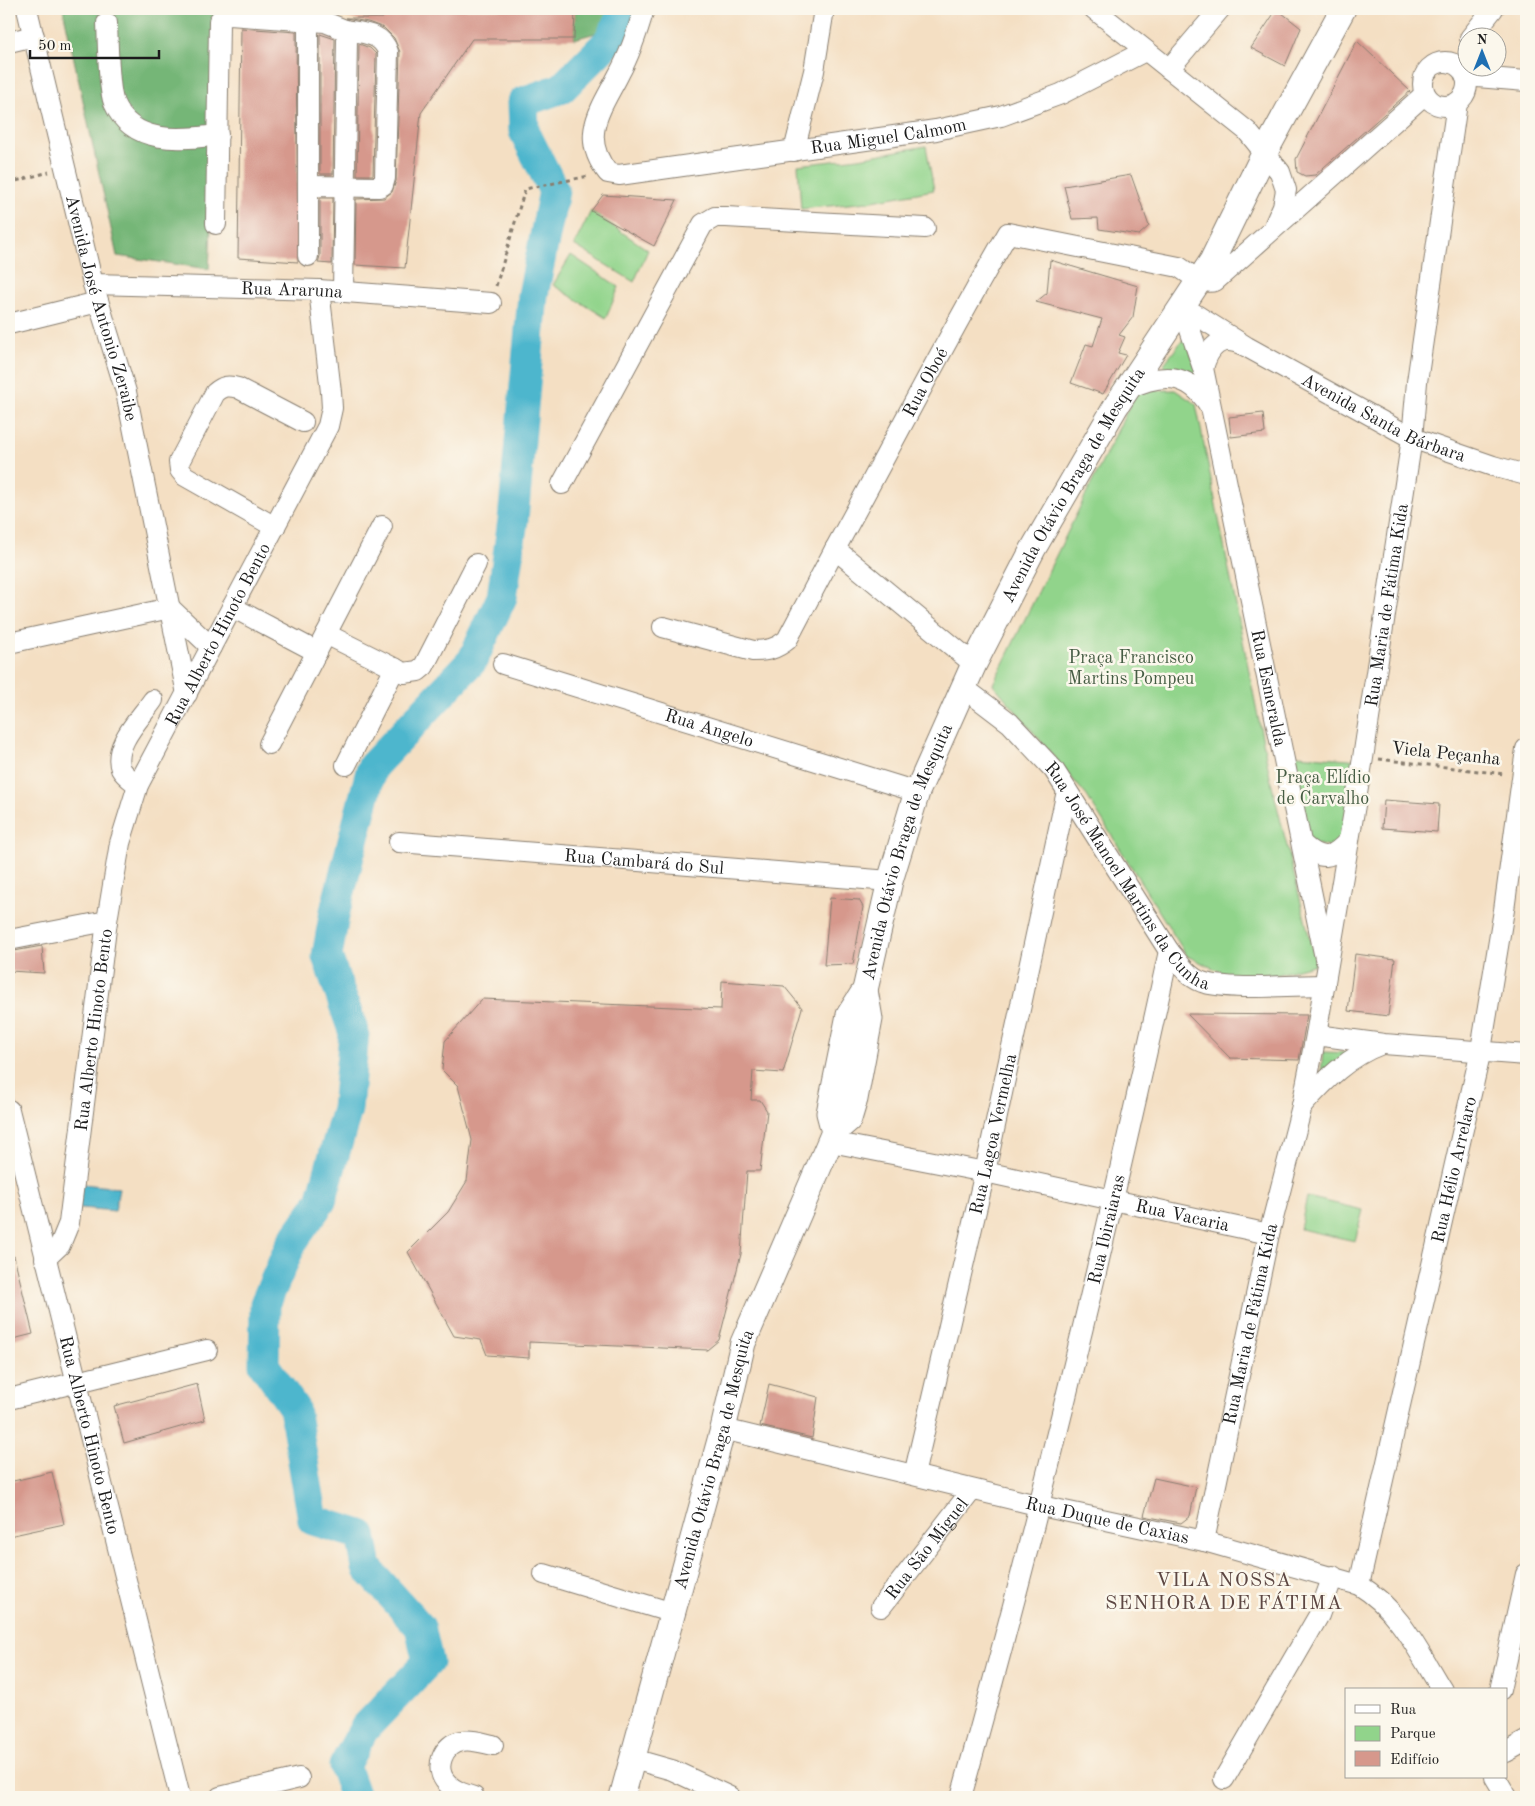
<svg xmlns="http://www.w3.org/2000/svg" width="1535" height="1806" viewBox="0 0 1535 1806" font-family="'Old Standard TT',serif">
<style>
.green{fill:#91d48b;stroke:#567854}
.forest{fill:#74b677;stroke:#48694a}
.water{fill:#4eb6cd;stroke:#356974}
.lines{fill:none;stroke-linecap:round;stroke-linejoin:round}
.river{stroke:#4eb6cd;stroke-width:31}
.building{fill:#d6988c}
.minor-casing{stroke:#887e70;stroke-width:22}
.major-casing{stroke:#887e70;stroke-width:27}
.path{stroke:#887e70;stroke-width:3;stroke-dasharray:4 4;stroke-linecap:butt}
.minor{stroke:#fff;stroke-width:20}
.major{stroke:#fff;stroke-width:25}
.labels{text-anchor:middle;stroke-width:5;stroke-linejoin:round;paint-order:stroke}
.street-label{font-size:18px;fill:#1c1c1c;stroke:#fbf7ec}
.park-label{font-size:18px;fill:#455c43;stroke:#fbf7ec}
.quarter-label{font-size:20px;letter-spacing:1px;fill:#5d4743;stroke:#fbf7ec}
</style>
<rect width="100%" height="100%" fill="#fbf7ec"/>
<filter id="ink" filterUnits="userSpaceOnUse"><feTurbulence type="fractalNoise" baseFrequency=".02" numOctaves="2"/><feDisplacementMap in="SourceGraphic" scale="10" xChannelSelector="R" yChannelSelector="G"/><feConvolveMatrix kernelMatrix="1 2 1 2 8 2 1 2 1" color-interpolation-filters="sRGB"/></filter>
<filter id="wash" filterUnits="userSpaceOnUse"><feTurbulence type="fractalNoise" baseFrequency=".0096" numOctaves="4" result="noise"/><feDisplacementMap in="SourceGraphic" scale="20" xChannelSelector="R" yChannelSelector="G"/><feGaussianBlur stdDeviation="1.12" result="paint"/><feColorMatrix in="noise" values="0 0 0 0 0 0 0 0 0 0 0 0 0 0 0 0 0 1.4 0 .05"/><feComposite in="paint" operator="in"/></filter>
<g filter="url(#wash)">
<rect width="100%" height="100%" fill="#f4dfc3"/>
<g class="green">
<polygon points="926,146 934,190 867,202 801,209 798,165 859,158"/>
<polygon points="591,211 648,250 634,282 574,245"/>
<polygon points="571,255 619,287 606,318 553,285"/>
<polygon points="1185,337 1201,383 1167,370 1163,365"/>
<polygon points="1175,390 1196,404 1270,777 1316,964 1276,975 1230,976 1187,956 1087,796 993,684 1137,391"/>
<polygon points="1285,754 1361,760 1339,849 1306,842"/>
<polygon points="1323,1052 1356,1053 1321,1075"/>
<polygon points="1307,1197 1363,1210 1355,1241 1300,1229"/>
</g>
<g class="forest">
<polygon points="63,9 222,9 209,269 117,256"/>
<polygon points="285,9 383,9 383,18"/>
<polygon points="575,9 641,9 639,21 574,39"/>
</g>
<polygon class="water" points="74,1183 119,1188 115,1211 71,1207"/>
<g class="lines">
<polyline class="river" points="355,1797 344,1766 364,1729 428,1662 420,1627 367,1568 361,1535 313,1520 294,1408 264,1365 265,1304 292,1242 321,1201 347,1109 354,1033 327,956 335,911 372,767 472,661 502,597 513,520 533,295 554,191 524,131 523,102 562,88 608,42 626,9"/>
</g>
<g id="blocks">
<g class="building">
<polygon points="383,9 575,9 574,39 472,39 421,113 405,268 355,265 356,199 384,198 392,192 396,181 400,52 394,38 384,28 368,22 346,18 383,18"/>
<polygon points="1277,9 1301,28 1285,66 1251,48"/>
<polygon points="241,28 296,32 298,262 238,258"/>
<polygon points="320,34 335,39 333,174 320,174"/>
<polygon points="1357,41 1410,91 1315,175 1305,176 1297,172 1296,159"/>
<polygon points="359,44 370,48 376,54 373,175 357,175"/>
<polygon points="1131,175 1149,226 1139,235 1099,229 1098,218 1072,219 1064,186"/>
<polygon points="603,195 677,200 654,246 591,211"/>
<polygon points="320,198 333,198 332,264 318,263 320,256"/>
<polygon points="1050,260 1138,286 1133,317 1119,335 1125,337 1118,353 1126,355 1103,394 1071,383 1086,344 1093,346 1102,319 1036,302 1047,293"/>
<polygon points="1263,413 1265,433 1231,437 1229,417"/>
<polygon points="1384,800 1439,804 1437,832 1382,828"/>
<polygon points="830,898 859,900 863,907 853,964 824,965"/>
<polygon points="42,946 44,973 9,971 9,952"/>
<polygon points="1355,954 1395,959 1388,1016 1348,1011"/>
<polygon points="722,981 784,986 802,1008 783,1073 753,1071 751,1100 760,1100 767,1111 760,1171 747,1171 741,1254 719,1340 707,1350 529,1342 529,1358 487,1355 481,1340 454,1336 408,1252 448,1212 467,1181 472,1140 458,1086 442,1070 445,1041 482,999 721,1009"/>
<polygon points="1187,1014 1307,1015 1299,1060 1230,1058"/>
<polygon points="9,1256 14,1256 33,1334 9,1340"/>
<polygon points="197,1384 205,1420 124,1443 114,1406"/>
<polygon points="769,1384 818,1397 812,1438 760,1426"/>
<polygon points="52,1472 64,1524 9,1536 9,1482"/>
<polygon points="1154,1478 1196,1487 1190,1516 1181,1523 1144,1516"/>
</g>
</g>
</g>
<g filter="url(#ink)">
<use href="#blocks" fill-opacity="0" stroke="#887e70" stroke-width="1"/>
<g class="lines">
<defs>
<g id="minor">
<path id="s1" d="M27 9 93 284 126 392 187 694"/>
<path id="s2" d="M644 9C638 30 630 54 619 74 602 108 578 136 608 173L619 175 936 130 1001 116 1061 94 1145 51"/>
<polyline points="1094,9 1247,131 1280,172 1286,190 1283,206 1275,224"/>
<polyline points="308,21 308,256"/>
<path d="M107 23C108 41 108 88 114 103 132 145 180 140 218 135"/>
<polyline points="1470,38 1493,9"/>
<polyline points="9,42 34,36"/>
<circle cx="1445" cy="84" r="22"/>
<polyline points="1169,69 1220,9"/>
<polyline points="1465,76 1526,81"/>
<polyline points="794,151 814,71 824,9"/>
<path d="M308 186 379 187 383 185 385 178 388 52C382 33 363 33 345 30"/>
<polyline points="216,224 219,21 223,16 230,15 325,22 345,30 347,38 343,292"/>
<path id="s3" d="M93 284 319 290 491 303"/>
<path id="s4" d="M1182 306 1203 368 1325 958"/>
<path id="s5" d="M1182 306 1247 347 1412 438 1493 466 1526 475"/>
<polyline points="9,324 98,302"/>
<path d="M1203 368C1209 347 1220 334 1243 345"/>
<path d="M1127 389C1160 373 1188 371 1209 405"/>
<polyline points="562,484 703,224 715,217 726,217 925,228"/>
<path d="M275 527 185 476 180 470 179 462 215 393C223 386 228 385 238 388L303 422"/>
<polyline points="232,607 317,652"/>
<polyline points="170,608 211,647"/>
<path d="M663 627 753 651C767 651 776 649 787 640L835 549"/>
<polyline points="326,634 404,673 418,671 424,666 476,564"/>
<polyline points="9,643 170,608"/>
<path id="s6" d="M503 664 917 792"/>
<path id="s7" d="M974 664 835 549C893 444 947 337 1008 233L1179 267C1190 274 1202 285 1215 281L1425 94"/>
<path id="s8" d="M964 688 1010 723 1054 770 1169 951C1178 962 1188 977 1202 982 1230 991 1293 985 1325 985"/>
<polyline points="269,744 382,526"/>
<polyline points="346,765 395,668"/>
<path d="M138 785C133 781 124 775 121 769 112 745 141 718 153 700"/>
<path id="s9" d="M399 842 890 881"/>
<path d="M1302 844C1322 862 1332 859 1349 840"/>
<polyline points="9,940 107,921"/>
<polyline points="1316,1035 1384,1044 1526,1055"/>
<path d="M1302 1106C1325 1080 1349 1056 1382 1044"/>
<path id="s10" d="M9 1110 180 1797"/>
<path id="s11" d="M831 1142 985 1172 1269 1234"/>
<path id="s12" d="M45 1259 60 1245 69 1223 107 921 120 843 138 785 328 426 332 408 331 392 319 290"/>
<polyline points="9,1399 207,1350"/>
<path id="s13" d="M723 1429 1041 1506 1204 1541 1359 1585C1399 1609 1418 1651 1442 1690"/>
<path id="s14" d="M914 1475 985 1172 1067 791"/>
<path id="s15" d="M1204 1541 1269 1234 1302 1106 1316 1035 1363 758 1412 438 1417 382 1457 103"/>
<polyline points="544,1574 673,1613"/>
<path id="s16" d="M1359 1585 1481 1050 1504 910 1526 749"/>
<path id="s17" d="M881 1607 972 1490"/>
<polyline points="1500,1690 1526,1574"/>
<polyline points="1506,1752 1526,1741"/>
<polyline points="633,1759 672,1770 730,1797"/>
<polyline points="1495,1777 1507,1797"/>
<polyline points="1224,1779 1319,1615 1333,1576"/>
<polyline points="220,1797 299,1778"/>
<path d="M474 1797C464 1794 454 1791 447 1783 433 1769 443 1743 462 1741 472 1739 483 1743 493 1745"/>
<path id="s18" d="M961 1797C1040 1517 1107 1235 1169 951"/>
</g>
<g id="major">
<path id="s19" d="M834 1132 829 1113 849 1015 865 990 890 881 917 792 974 664 1033 549 1116 406 1212 261 1264 154 1343 9"/>
<path id="s20" d="M622 1797 723 1429 743 1343 834 1132 849 1119 855 1099 870 1019 865 990"/>
</g>
</defs>
<use href="#minor" class="minor-casing"/>
<use href="#major" class="major-casing"/>
<g class="path">
<polyline points="9,183 49,172"/>
<polyline points="496,286 525,189 589,176"/>
<polyline points="1379,759 1504,774"/>
</g>
<use href="#minor" class="minor"/>
<use href="#major" class="major"/>
</g>
</g>
<g class="labels">
<g class="street-label">
<text dy="6" stroke="none"><textPath href="#s2" startOffset="461">Rua Miguel Calmom</textPath></text>
<text dy="6" stroke="none"><textPath href="#s3" startOffset="199">Rua Araruna</textPath></text>
<text dy="6" stroke="none"><textPath href="#s1" startOffset="308">Avenida José Antonio Zeraibe</textPath></text>
<text dy="6" stroke="none"><textPath href="#s7" startOffset="370">Rua Oboé</textPath></text>
<text dy="6" stroke="none"><textPath href="#s5" startOffset="231">Avenida Santa Bárbara</textPath></text>
<text dy="6" stroke="none"><textPath href="#s19" startOffset="699">Avenida Otávio Braga de Mesquita</textPath></text>
<text dy="6" stroke="none"><textPath href="#s15" startOffset="954">Rua Maria de Fátima Kida</textPath></text>
<text dy="6" stroke="none"><textPath href="#s12" startOffset="659">Rua Alberto Hinoto Bento</textPath></text>
<text dy="6" stroke="none"><textPath href="#s4" startOffset="392">Rua Esmeralda</textPath></text>
<text dy="6" stroke="none"><textPath href="#s6" startOffset="216">Rua Angelo</textPath></text>
<text transform="translate(1446 753) rotate(6)" y="6">Viela Peçanha</text>
<text dy="6" stroke="none"><textPath href="#s19" startOffset="294">Avenida Otávio Braga de Mesquita</textPath></text>
<text dy="6" stroke="none"><textPath href="#s9" startOffset="246">Rua Cambará do Sul</textPath></text>
<text dy="6" stroke="none"><textPath href="#s8" startOffset="252">Rua José Manoel Martins da Cunha</textPath></text>
<text dy="6" stroke="none"><textPath href="#s12" startOffset="239">Rua Alberto Hinoto Bento</textPath></text>
<text dy="6" stroke="none"><textPath href="#s14" startOffset="350">Rua Lagoa Vermelha</textPath></text>
<text dy="6" stroke="none"><textPath href="#s16" startOffset="426">Rua Hélio Arrelaro</textPath></text>
<text dy="6" stroke="none"><textPath href="#s11" startOffset="359">Rua Vacaria</textPath></text>
<text dy="6" stroke="none"><textPath href="#s18" startOffset="586">Rua Ibiraiaras</textPath></text>
<text dy="6" stroke="none"><textPath href="#s15" startOffset="222">Rua Maria de Fátima Kida</textPath></text>
<text dy="6" stroke="none"><textPath href="#s10" startOffset="335">Rua Alberto Hinoto Bento</textPath></text>
<text dy="6" stroke="none"><textPath href="#s20" startOffset="350">Avenida Otávio Braga de Mesquita</textPath></text>
<text dy="6" stroke="none"><textPath href="#s13" startOffset="395">Rua Duque de Caxias</textPath></text>
<text dy="6" stroke="none"><textPath href="#s17" startOffset="74">Rua São Miguel</textPath></text>
</g>
<g class="park-label">
<text x="1131" y="663">Praça Francisco<tspan x="1131" dy="21">Martins Pompeu</tspan></text>
<text x="1323" y="783">Praça Elídio<tspan x="1323" dy="21">de Carvalho</tspan></text>
</g>
<g class="quarter-label">
<text x="1224" y="1586">VILA NOSSA<tspan x="1224" dy="23">SENHORA DE FÁTIMA</tspan></text>
</g>
</g>
<rect width="1535" height="1806" fill="none" stroke="#fbf7ec" stroke-width="30"/>
<rect x="1345" y="1688" width="162" height="90" fill="#fbf7ec" stroke="#a29f99"/>
<rect x="1355" y="1705" width="25" height="8" fill="#ffffff" stroke="#a29f99"/>
<text x="1390" y="1714" font-size="15" fill="#1c1c1c">Rua</text>
<rect x="1355" y="1726" width="25" height="15" fill="#91d48b" stroke="#a29f99"/>
<text x="1390" y="1738" font-size="15" fill="#1c1c1c">Parque</text>
<rect x="1355" y="1751" width="25" height="15" fill="#d6988c" stroke="#a29f99"/>
<text x="1390" y="1764" font-size="15" fill="#1c1c1c">Edifício</text>
<g transform="translate(1482 52)"><circle r="24" fill="#fbf7ec" stroke="#a29f99"/>
<path d="M0-4L9 19L0 12L-9 19Z" fill="#1f6fb2"/>
<text y="-8" font-size="14" font-weight="bold" text-anchor="middle" fill="#1c1c1c">N</text>
</g>
<path d="M30 50v8h129v-8" fill="none" stroke="#1c1c1c" stroke-width="2.5"/>
<text x="38" y="50" font-size="15" fill="#1c1c1c" stroke="#fbf7ec" stroke-width="4" paint-order="stroke">50 m</text>
</svg>
